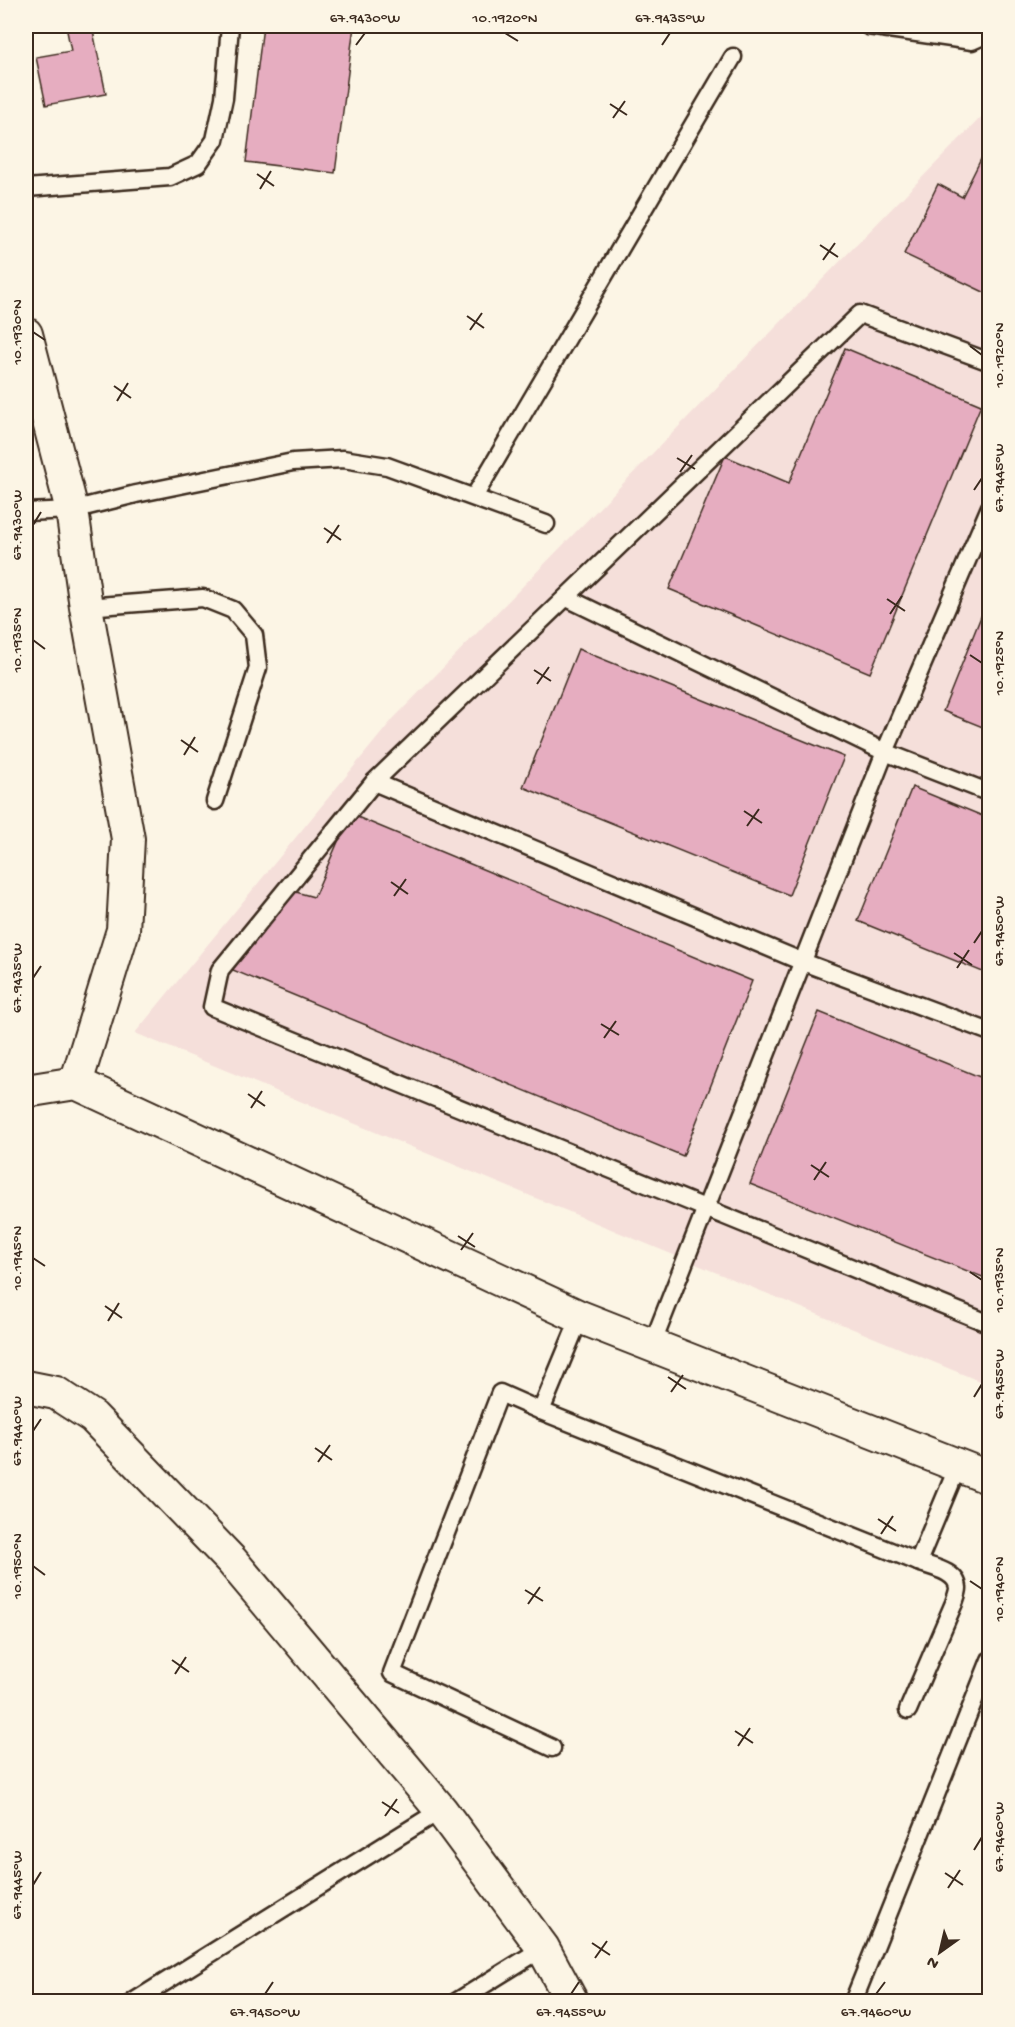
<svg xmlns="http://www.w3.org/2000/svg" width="1015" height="2027" viewBox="0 0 1015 2027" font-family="'Gochi Hand',sans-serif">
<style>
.built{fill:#f5dfda}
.building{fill:#e6adc0;stroke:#3b2a1e;stroke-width:1.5}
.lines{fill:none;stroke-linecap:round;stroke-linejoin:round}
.lane-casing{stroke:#3b2a1e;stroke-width:21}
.street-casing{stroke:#3b2a1e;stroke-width:36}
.lane{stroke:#fcf5e5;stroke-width:16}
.street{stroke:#fcf5e5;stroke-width:32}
.ticks{fill:none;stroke:#3b2a1e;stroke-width:2}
.neatline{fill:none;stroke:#3b2a1e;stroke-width:2}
.ticks-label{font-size:15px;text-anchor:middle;fill:#3b2a1e}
</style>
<rect width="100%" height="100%" fill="#fcf5e5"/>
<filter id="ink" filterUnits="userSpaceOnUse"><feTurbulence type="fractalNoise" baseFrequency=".0167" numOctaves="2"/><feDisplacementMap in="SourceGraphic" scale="12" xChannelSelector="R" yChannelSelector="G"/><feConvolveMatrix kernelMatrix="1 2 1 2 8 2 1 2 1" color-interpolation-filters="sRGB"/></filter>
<g filter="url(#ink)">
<polygon class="built" points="989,109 989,1385 135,1033 393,719"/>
<g class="building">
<polygon points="66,26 92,26 106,94 46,105 36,57 71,51"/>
<polygon points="263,26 354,26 335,173 246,162"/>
<polygon points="990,141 990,295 904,254 938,184 962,197"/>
<polygon points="845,348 981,405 870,673 669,589 725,456 789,483"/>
<polygon points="990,594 990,730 943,711"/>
<polygon points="578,649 844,757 789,895 523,787"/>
<polygon points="912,787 990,819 990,975 858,921"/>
<polygon points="350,814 752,981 683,1156 228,968 289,890 314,897"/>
<polygon points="819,1012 990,1081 990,1280 750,1184"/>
</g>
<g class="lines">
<defs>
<g id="lane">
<polyline points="868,26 972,41 990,33"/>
<polyline points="26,188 170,177 198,164 215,140 224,98 230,26"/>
<polyline points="990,362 860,314 374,782 220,970 212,1007 990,1324"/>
<polyline points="474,497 733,57"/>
<polyline points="26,512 72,510 136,494 293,462 343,459 387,466 546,524"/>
<polyline points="567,598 885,752 990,793"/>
<polyline points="86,607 203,598 233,610 254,635 258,668 215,801"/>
<polyline points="374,782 803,962 990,1032"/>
<polyline points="652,1345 885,752 990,507"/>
<polyline points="541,1411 580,1317"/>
<polyline points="918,1562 958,1466"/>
<path d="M552 1748 392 1673 500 1393 541 1411 918 1562C931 1567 957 1571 958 1588 958 1593 955 1599 954 1603L908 1710"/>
<polyline points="133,2002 441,1810"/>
<polyline points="456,2002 543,1948"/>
<polyline points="853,2002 990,1660"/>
</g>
<g id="street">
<polyline points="26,334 72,510 86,607 128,839 123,930 76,1083"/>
<polyline points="26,1091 76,1083 580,1317 990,1478"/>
<polyline points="26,1387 56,1393 93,1417 231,1560 441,1810 543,1948 572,2002"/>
</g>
</defs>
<use href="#lane" class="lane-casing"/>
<use href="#street" class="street-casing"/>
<use href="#lane" class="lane"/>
<use href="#street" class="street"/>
</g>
</g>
<path class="ticks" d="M505 33 518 41M356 45 365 33M662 45 670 33M610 104 627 115M613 118 625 101M257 174 274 186M260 189 271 171M820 245 838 257M823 260 835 243M467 316 484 328M470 330 482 313M33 332 45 340M970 346 982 355M114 386 131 398M117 401 128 383M677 458 695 469M680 472 692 455M974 490 982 478M33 525 41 512M324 528 341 540M327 543 339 525M887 599 905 611M890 614 902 596M33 640 45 649M970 655 982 663M534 670 551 681M537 684 549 667M181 740 198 752M184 755 195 737M744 811 762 823M747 826 759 809M391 882 408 894M394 896 406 879M974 943 982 931M954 953 972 965M957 968 969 950M33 978 41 966M601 1024 619 1035M604 1038 616 1021M248 1094 265 1106M251 1108 262 1091M811 1165 829 1177M814 1180 826 1162M458 1236 475 1247M461 1250 473 1233M33 1258 45 1266M970 1272 982 1280M105 1306 122 1318M108 1321 119 1303M668 1377 686 1389M671 1392 683 1375M974 1397 982 1384M33 1431 41 1419M315 1448 332 1460M318 1462 330 1445M878 1519 896 1531M881 1534 893 1516M33 1566 45 1575M970 1581 982 1589M525 1590 543 1601M528 1604 540 1587M172 1660 189 1672M175 1674 186 1657M735 1731 753 1743M738 1746 750 1728M382 1802 399 1813M385 1816 397 1799M974 1850 982 1837M945 1873 963 1885M33 1885 41 1872M948 1888 960 1870M592 1943 610 1955M595 1958 607 1941M265 1994 273 1982M571 1994 579 1982M876 1994 885 1982"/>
<rect width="1015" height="2027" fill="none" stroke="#fcf5e5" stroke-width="66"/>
<g transform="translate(940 1952) rotate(214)" stroke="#fcf5e5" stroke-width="4.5" paint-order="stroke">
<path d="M0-4.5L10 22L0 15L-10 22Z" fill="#3b2a1e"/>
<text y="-9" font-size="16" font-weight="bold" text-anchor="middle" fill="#3b2a1e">N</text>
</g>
<rect x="33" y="33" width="949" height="1961" class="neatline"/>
<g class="ticks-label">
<text x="365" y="22">67.9430°W</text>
<text x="505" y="22">10.1920°N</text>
<text x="670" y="22">67.9435°W</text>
<text transform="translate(16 332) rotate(-90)" y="5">10.1930°N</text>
<text transform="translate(998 355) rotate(-90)" y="5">10.1920°N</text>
<text transform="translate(998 478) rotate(-90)" y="5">67.9445°W</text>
<text transform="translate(16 525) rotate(-90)" y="5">67.9430°W</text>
<text transform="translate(16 640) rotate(-90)" y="5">10.1935°N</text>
<text transform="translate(998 663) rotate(-90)" y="5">10.1925°N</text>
<text transform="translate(998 931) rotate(-90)" y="5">67.9450°W</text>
<text transform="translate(16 978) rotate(-90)" y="5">67.9435°W</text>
<text transform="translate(16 1258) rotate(-90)" y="5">10.1945°N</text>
<text transform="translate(998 1280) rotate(-90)" y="5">10.1935°N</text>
<text transform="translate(998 1384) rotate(-90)" y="5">67.9455°W</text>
<text transform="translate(16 1431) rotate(-90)" y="5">67.9440°W</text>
<text transform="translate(16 1566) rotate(-90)" y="5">10.1950°N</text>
<text transform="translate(998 1589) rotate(-90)" y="5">10.1940°N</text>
<text transform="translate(998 1837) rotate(-90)" y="5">67.9460°W</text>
<text transform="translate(16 1885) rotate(-90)" y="5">67.9445°W</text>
<text x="265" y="2016">67.9450°W</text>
<text x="571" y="2016">67.9455°W</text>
<text x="876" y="2016">67.9460°W</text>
</g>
</svg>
